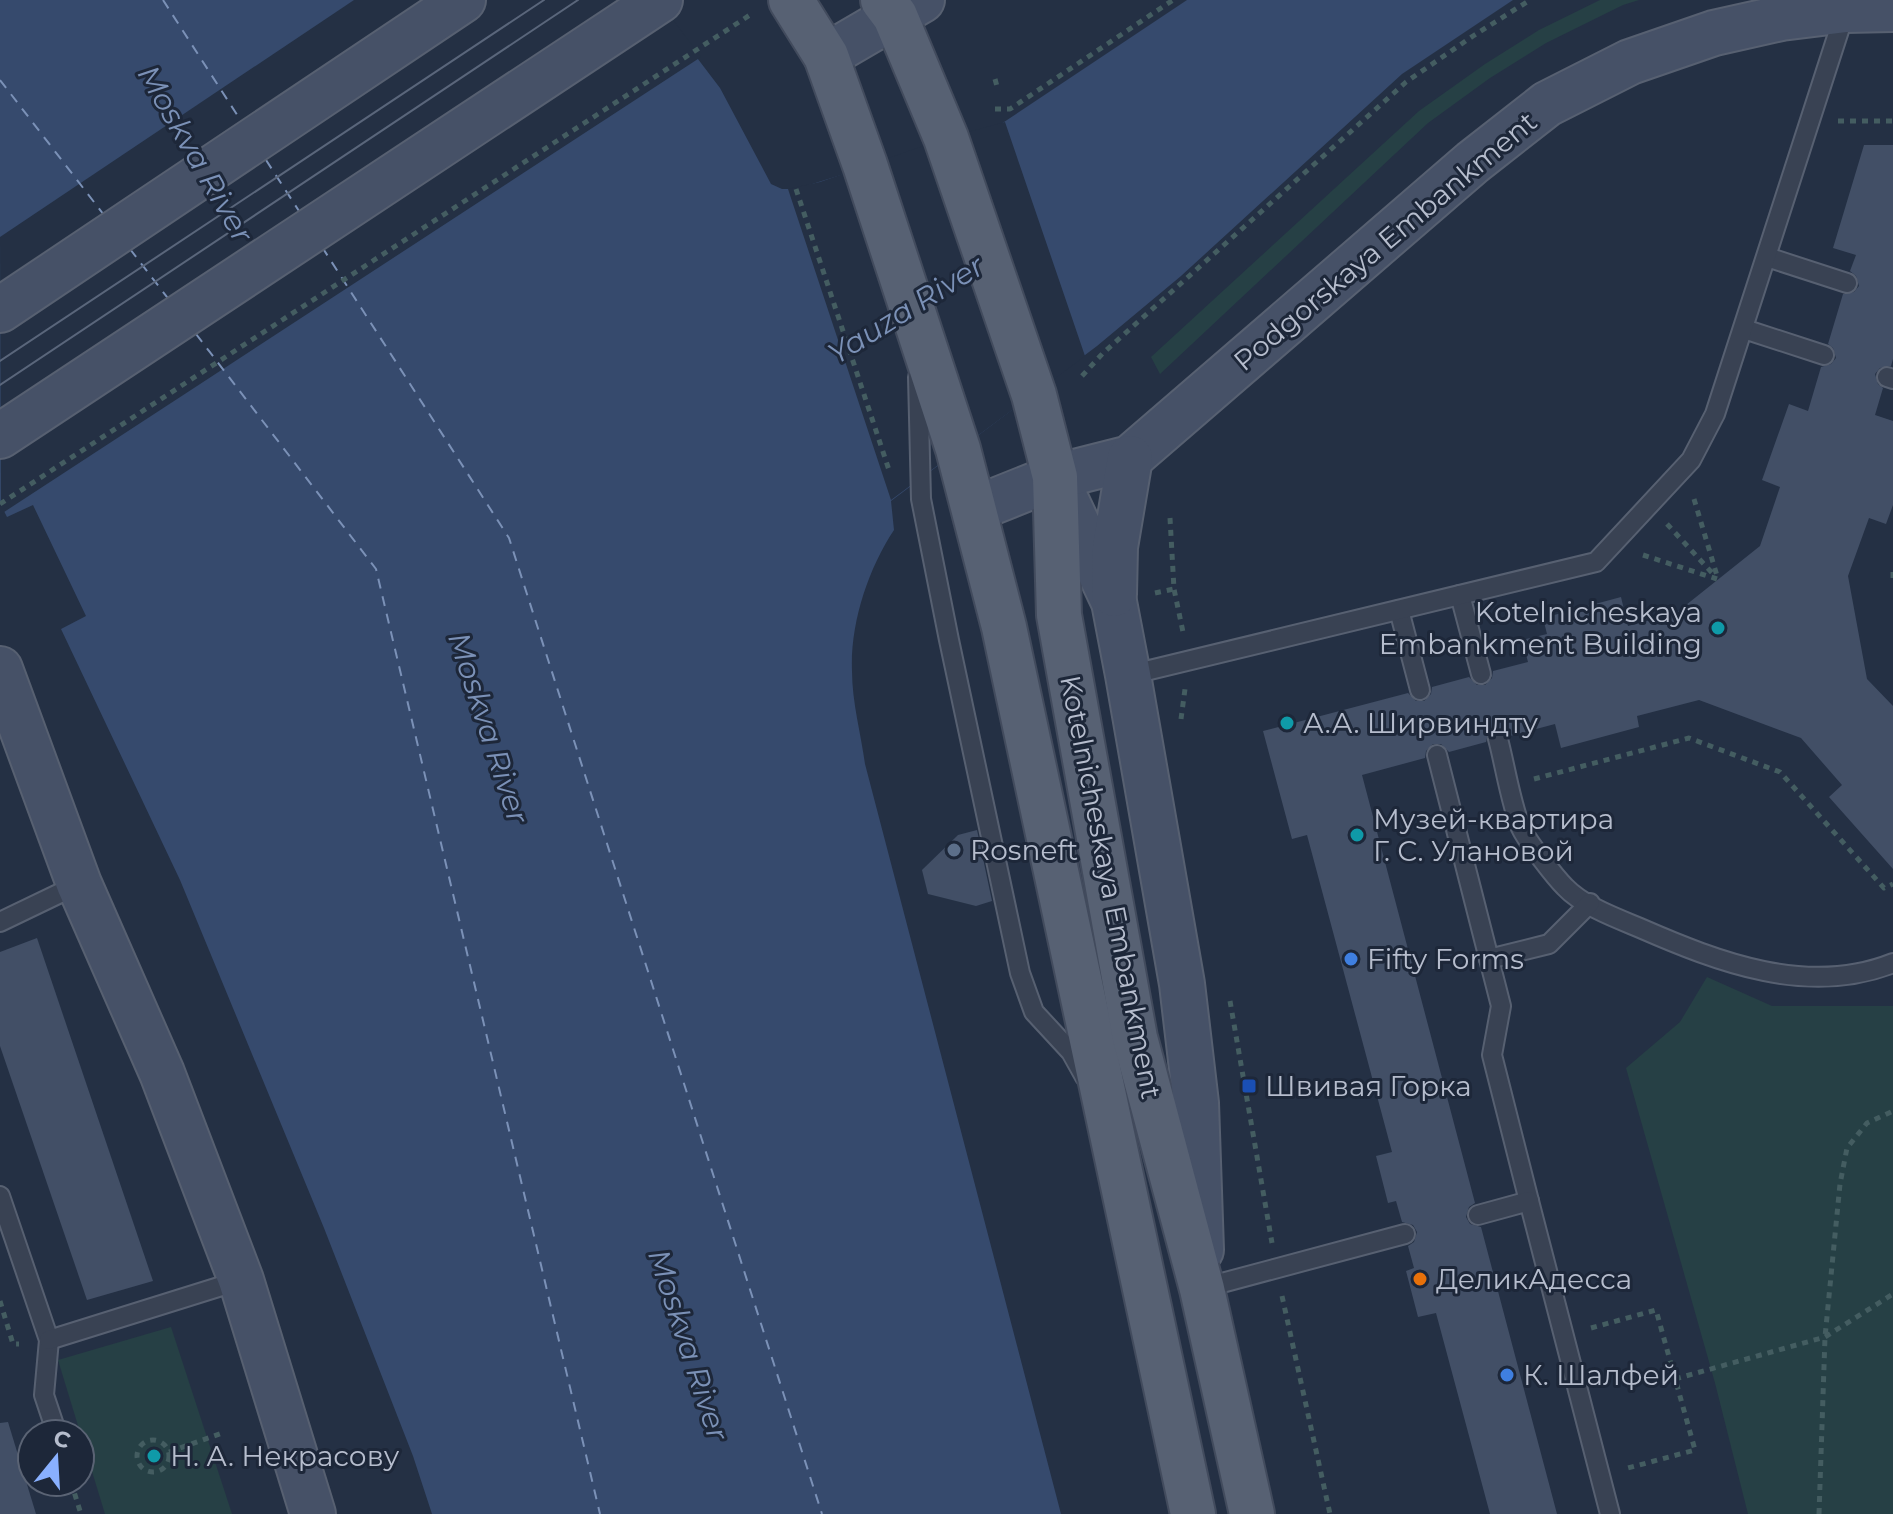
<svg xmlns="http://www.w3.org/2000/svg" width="1893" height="1514" viewBox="0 0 1893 1514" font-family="Montserrat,sans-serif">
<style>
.green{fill:#264045}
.water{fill:#364a6d}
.pier{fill:#243044}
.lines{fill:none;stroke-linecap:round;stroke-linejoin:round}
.ferry{stroke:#7b91b7;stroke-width:2;stroke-dasharray:10 8;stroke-linecap:butt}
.building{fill:#424f66}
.lane-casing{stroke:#576071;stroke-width:22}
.secondary-casing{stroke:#576071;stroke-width:48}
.primary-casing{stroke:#424b5d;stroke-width:48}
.path{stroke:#445d61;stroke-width:5;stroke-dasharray:6 6;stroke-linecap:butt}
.lane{stroke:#394253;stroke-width:18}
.secondary{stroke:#465167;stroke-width:44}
.primary{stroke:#576173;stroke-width:44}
.tram{stroke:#5a667b;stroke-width:2}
.culture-dot{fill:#0f9aa8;stroke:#1d2739;stroke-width:3}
.service-dot{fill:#5c6f8a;stroke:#1d2739;stroke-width:3}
.shop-dot{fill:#3f7fe0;stroke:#1d2739;stroke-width:3}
.transit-dot{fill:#1a4fb4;stroke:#1d2739;stroke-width:3}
.food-dot{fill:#e8710a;stroke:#1d2739;stroke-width:3}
.labels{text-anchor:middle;stroke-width:6;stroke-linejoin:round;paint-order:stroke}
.street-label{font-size:28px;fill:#b6bdcd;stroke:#1d2739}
.poi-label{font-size:28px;fill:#b6bdcd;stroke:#1d2739;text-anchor:start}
.water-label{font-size:30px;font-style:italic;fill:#7b91b7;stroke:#1d2739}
</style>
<rect width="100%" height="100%" fill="#243044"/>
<g class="green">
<polygon points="1600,0 1639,0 1623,5 1546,43 1490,78 1428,123 1160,374 1151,357 1419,111 1485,64 1539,30"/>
<polygon points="1707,977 1772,1006 1893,1006 1893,1514 1748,1514 1715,1383 1626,1068 1680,1022"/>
<polygon points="171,1327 232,1514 105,1514 58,1360"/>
</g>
<path class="water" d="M0 0H653L720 88 771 184 782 189H796L998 126 1187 0H1513L1402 74 1181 276 1097 346 891 501 894 530C868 569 850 624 852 671 852 702 861 734 865 764L1061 1514H432L413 1456 324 1228 180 880 61 629 86 616 33 505 7 517 0 503Z"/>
<g class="pier">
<polygon points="354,0 658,0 701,57 1,514 0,237"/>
<polygon points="1005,122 1085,356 891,500 788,189 820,182 946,138"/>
</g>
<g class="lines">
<g class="ferry">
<polyline points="163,0 243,124"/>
<polyline points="0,80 104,215"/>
<polyline points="266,160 299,211"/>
<polyline points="322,247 509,538 822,1514"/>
<polyline points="130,249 170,301"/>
<polyline points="196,334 376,569 600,1514"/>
</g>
</g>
<g class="building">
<polygon points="1864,145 1893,145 1893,359 1891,366 1880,368 1875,374 1878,384 1883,388 1875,415 1893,421 1893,505 1886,524 1869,518 1848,576 1867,679 1893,706 1893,869 1829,797 1842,785 1801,738 1699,700 1637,716 1639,727 1561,748 1555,724 1510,736 1506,730 1496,727 1489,731 1486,742 1449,752 1441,744 1433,744 1426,751 1425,758 1362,775 1475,1203 1469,1207 1466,1217 1470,1224 1481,1227 1557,1514 1490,1514 1436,1313 1418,1317 1406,1271 1414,1268 1408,1246 1414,1242 1417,1232 1413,1225 1402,1222 1396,1201 1388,1203 1376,1156 1392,1152 1307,835 1292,839 1263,731 1408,693 1416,701 1424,701 1431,694 1432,687 1469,677 1477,685 1485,685 1492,678 1493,671 1528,662 1522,640 1547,634 1543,618 1621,597 1628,626 1676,613 1760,546 1780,487 1762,480 1789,404 1808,411 1821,367 1831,364 1836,358 1833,348 1828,344 1843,294 1854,292 1859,286 1856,276 1850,271 1856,255 1833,248"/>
<polygon points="977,830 992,901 976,906 928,894 922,870 958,835"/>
<polygon points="37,938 153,1281 87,1300 0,1046 0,952"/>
<polygon points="8,1422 36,1514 0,1514 0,1423"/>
</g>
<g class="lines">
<defs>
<g id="lane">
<polyline points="1767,257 1847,283"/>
<polyline points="1744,329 1824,355"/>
<polyline points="918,377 921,499 949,640 1020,973 1034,1012 1071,1052 1085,1077"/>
<polyline points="1887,377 1893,379"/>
<polyline points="1460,595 1481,674"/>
<polyline points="1399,610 1420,690"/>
<polyline points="1129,675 1596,562 1691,460 1715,414 1845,12"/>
<path d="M1498 739C1505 765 1511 805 1521 828 1527 841 1555 877 1565 887 1583 906 1616 918 1640 928 1718 962 1808 997 1893 963"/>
<polyline points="1437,755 1501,1006 1492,1055 1529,1201"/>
<polyline points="0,922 79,884"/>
<polyline points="1489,959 1549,944 1590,903"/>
<polyline points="0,1196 49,1340 44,1395 57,1434"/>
<polyline points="1478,1215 1529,1201 1610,1514"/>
<polyline points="1203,1288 1405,1234"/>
<polyline points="49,1340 241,1280"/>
</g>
<g id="secondary">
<polyline points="826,56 922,0"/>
<polyline points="0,310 463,0"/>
<polyline points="0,436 660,0"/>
<polyline points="1055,477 1114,602 1128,675 1182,984 1196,1103 1201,1250"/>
<polyline points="975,509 1055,477 1130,458 1473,162 1547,104 1630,62 1714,33 1781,18 1846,10 1893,9"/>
<polyline points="1114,594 1115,547 1130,458"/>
<polyline points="0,669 79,884 162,1073 241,1280 313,1514"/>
</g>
<g id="primary">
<polyline points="791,0 826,56 865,165 958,449 1004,627 1193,1514"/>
<polyline points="883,0 895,16 946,138 1034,395 1055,477 1059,615 1135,1038 1202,1289 1252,1514"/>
</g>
</defs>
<use href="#lane" class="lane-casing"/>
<use href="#secondary" class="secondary-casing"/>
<use href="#primary" class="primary-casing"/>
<g class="path">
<polyline points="995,79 998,90"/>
<polyline points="995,109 1010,109 1173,0"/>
<polyline points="1838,121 1893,121"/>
<polyline points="796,189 890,473"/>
<polyline points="1082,376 1103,353 1406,82 1473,36 1530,0"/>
<polyline points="1694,499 1718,579"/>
<polyline points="0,504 753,13"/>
<polyline points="1170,518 1174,589 1183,632"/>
<polyline points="1667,524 1715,576"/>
<polyline points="1643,555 1717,579"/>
<polyline points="1893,572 1893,580"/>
<polyline points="1155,593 1174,589"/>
<polyline points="1181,719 1185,689"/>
<polyline points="1534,779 1689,738 1780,772 1884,888 1893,884"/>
<polyline points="1230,1001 1272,1243"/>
<polyline points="1282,1296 1330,1514"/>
<polyline points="0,1301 13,1344 19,1344"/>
<polyline points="1591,1328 1656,1310 1695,1450 1628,1468"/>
<polyline points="1675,1379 1825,1337 1893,1294"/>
<circle cx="153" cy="1456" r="16"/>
<polyline points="169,1452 225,1432"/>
<polyline points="71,1482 81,1514"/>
<polyline points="1819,1514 1825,1337 1840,1184 1847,1148 1867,1123 1893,1111"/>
</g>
<use href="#lane" class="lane"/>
<use href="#secondary" class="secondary"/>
<use href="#primary" class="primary"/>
<g class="tram">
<polyline points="0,361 544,0"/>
<polyline points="0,385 578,0"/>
</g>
</g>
<g class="culture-dot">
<circle cx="1718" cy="628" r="8"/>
<circle cx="1287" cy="723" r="8"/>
<circle cx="1357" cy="835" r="8"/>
<circle cx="154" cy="1456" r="8"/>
</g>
<circle class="service-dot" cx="954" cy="850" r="8"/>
<g class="shop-dot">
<circle cx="1351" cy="959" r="8"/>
<circle cx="1507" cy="1375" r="8"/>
</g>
<rect class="transit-dot" x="1241" y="1078" width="16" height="16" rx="4"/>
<circle class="food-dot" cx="1420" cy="1279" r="8"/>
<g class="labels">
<g class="street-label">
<text transform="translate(1385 241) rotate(-40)" y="10">Podgorskaya Embankment</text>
<text transform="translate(1111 887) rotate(79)" y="10">Kotelnicheskaya Embankment</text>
</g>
<g class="poi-label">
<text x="1702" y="622" text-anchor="end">Kotelnicheskaya<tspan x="1702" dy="32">Embankment Building</tspan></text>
<text x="1303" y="733">А.А. Ширвиндту</text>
<text x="1373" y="829">Музей-квартира<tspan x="1373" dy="32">Г. С. Улановой</tspan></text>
<text x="970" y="860">Rosneft</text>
<text x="1367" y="969">Fifty Forms</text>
<text x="1265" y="1096">Швивая Горка</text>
<text x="1436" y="1289">ДеликАдесса</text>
<text x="1523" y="1385">К. Шалфей</text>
<text x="170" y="1466">Н. А. Некрасову</text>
</g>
<g class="water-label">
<text transform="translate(195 154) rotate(60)" y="10">Moskva River</text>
<text transform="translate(906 310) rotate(-32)" y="10">Yauza River</text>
<text transform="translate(488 728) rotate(72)" y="10">Moskva River</text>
<text transform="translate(688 1345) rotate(72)" y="10">Moskva River</text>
</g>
</g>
<g transform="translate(56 1458) rotate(18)"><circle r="38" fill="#1d2739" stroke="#5a6374" stroke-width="2"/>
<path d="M0-6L14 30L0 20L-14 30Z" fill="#89b0ff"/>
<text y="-12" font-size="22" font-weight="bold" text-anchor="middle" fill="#b6bdcd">С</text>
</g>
</svg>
